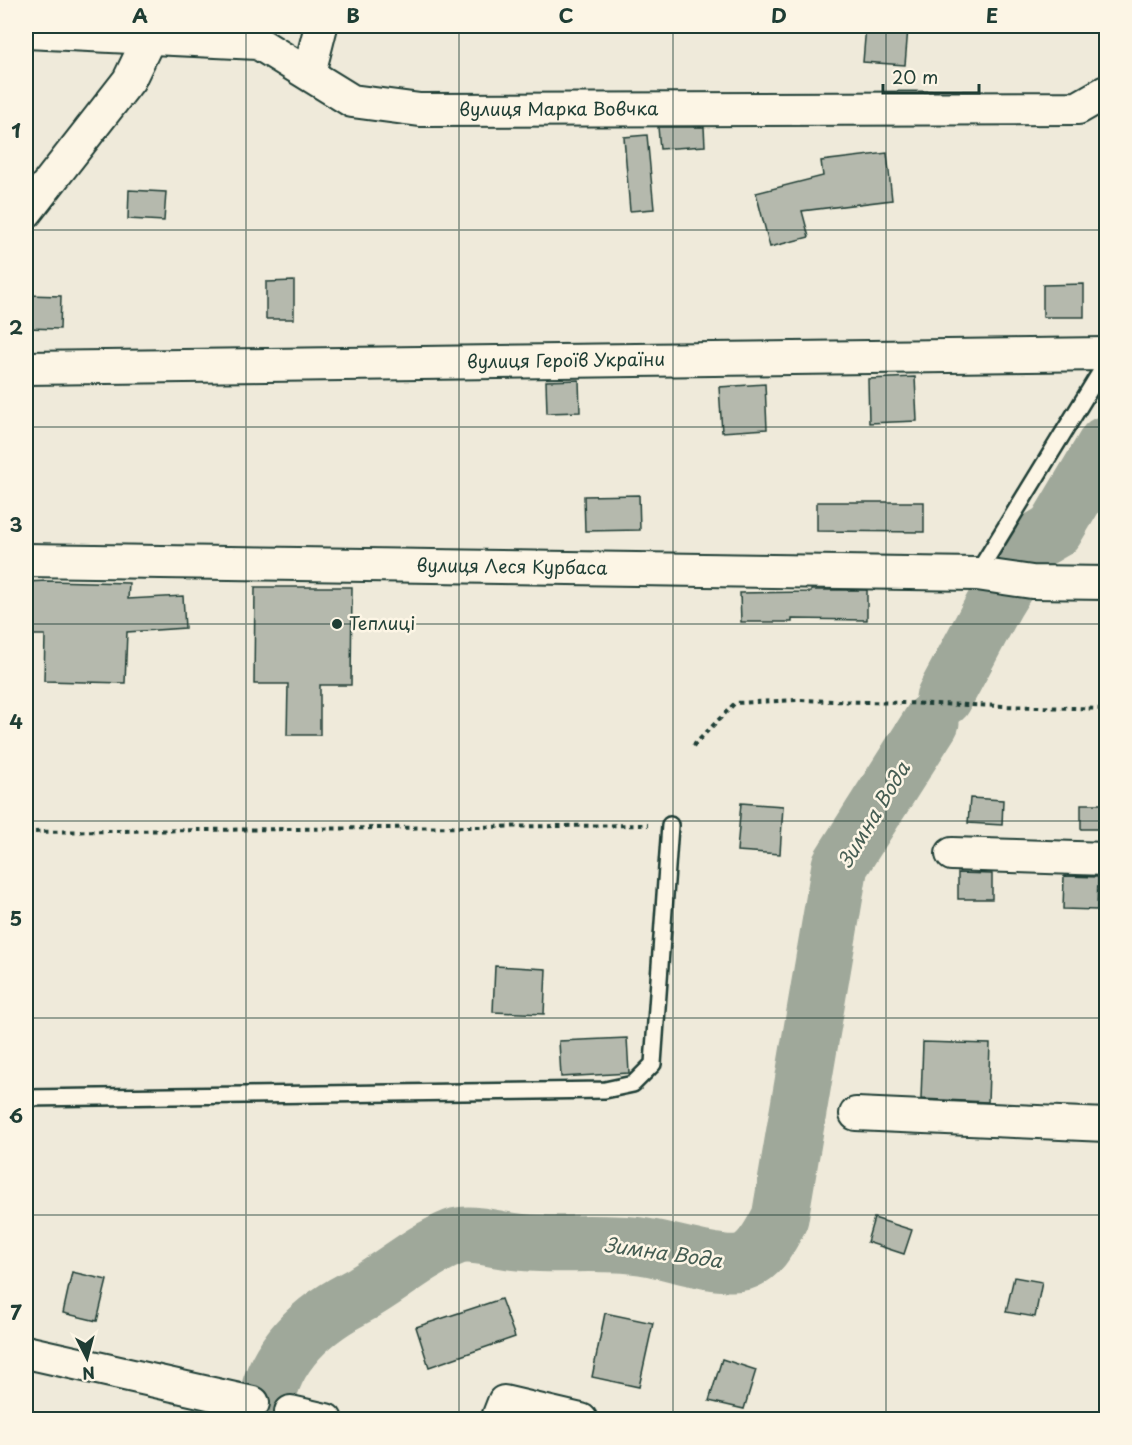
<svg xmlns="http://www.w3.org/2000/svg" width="1132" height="1445" viewBox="0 0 1132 1445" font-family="'Playpen Sans',sans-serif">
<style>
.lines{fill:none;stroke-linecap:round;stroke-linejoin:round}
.river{stroke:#9fa89a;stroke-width:57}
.building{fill:#b5b9ad;stroke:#1f3d34;stroke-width:1.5}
.service-casing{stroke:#1f3d34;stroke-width:20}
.minor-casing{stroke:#1f3d34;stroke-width:36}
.path{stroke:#1f3d34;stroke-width:4;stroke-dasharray:4.5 4.5;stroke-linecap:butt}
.service{stroke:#fcf5e5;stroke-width:15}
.minor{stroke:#fcf5e5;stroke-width:32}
.grid{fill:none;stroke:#1f3d34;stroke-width:1.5;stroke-opacity:0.55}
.poi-dot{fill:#1f3d34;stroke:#fcf5e5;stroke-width:2}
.labels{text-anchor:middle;stroke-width:5;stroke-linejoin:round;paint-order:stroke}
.street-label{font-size:18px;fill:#1f3d34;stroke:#fcf5e5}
.poi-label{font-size:18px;fill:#1f3d34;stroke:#fcf5e5;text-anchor:start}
.water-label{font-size:20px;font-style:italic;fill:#455d53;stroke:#fcf5e5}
.neatline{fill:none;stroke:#1f3d34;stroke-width:2}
.grid-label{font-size:20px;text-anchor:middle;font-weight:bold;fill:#1f3d34}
</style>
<rect width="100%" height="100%" fill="#efeada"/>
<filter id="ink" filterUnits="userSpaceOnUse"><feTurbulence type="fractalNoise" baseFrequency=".0167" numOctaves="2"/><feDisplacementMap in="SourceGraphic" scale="12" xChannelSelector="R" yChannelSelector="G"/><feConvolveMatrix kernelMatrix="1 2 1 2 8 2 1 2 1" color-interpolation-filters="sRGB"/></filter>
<g filter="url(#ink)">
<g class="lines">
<g class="river">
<polyline points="944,698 996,601 1031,544 1055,530 1106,444"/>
<path d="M265 1420C266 1363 306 1323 354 1298 389 1280 417 1252 455 1237 469 1232 489 1238 504 1240 548 1248 595 1240 640 1246 666 1249 720 1268 743 1262 762 1256 771 1234 780 1218L840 865 931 722"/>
</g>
</g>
<g class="building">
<polygon points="866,26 908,28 905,65 863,62"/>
<polygon points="658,127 704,127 705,146 660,149"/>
<polygon points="647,135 654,209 630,211 624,137"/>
<polygon points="887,153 892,200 802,211 809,237 770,247 756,193 823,176 821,161"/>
<polygon points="129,190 166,192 164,221 128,219"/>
<polygon points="294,281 294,319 266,319 266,282"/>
<polygon points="1084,284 1084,317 1043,317 1043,285"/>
<polygon points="27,295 61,296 60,329 26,328"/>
<polygon points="915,377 917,421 869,423 868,379"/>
<polygon points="579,380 580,412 547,413 546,381"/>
<polygon points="765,384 767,429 722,432 719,387"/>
<polygon points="639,495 640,530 585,531 584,496"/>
<polygon points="817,502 924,502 924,532 817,531"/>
<polygon points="47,581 129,583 128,599 183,596 185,628 127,632 125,683 44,681 45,635 26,635 26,582"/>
<polygon points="255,587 352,587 351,685 320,685 320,735 287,735 288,684 254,684"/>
<polygon points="811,590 867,590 867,620 792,619 792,622 741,622 740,593 811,592"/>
<polygon points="970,798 1003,800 1002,825 968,823"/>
<polygon points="741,803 783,806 780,854 737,851"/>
<rect x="1081" y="804" width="26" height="25"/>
<polygon points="958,873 992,874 992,899 958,899"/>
<polygon points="1064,876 1098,877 1097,910 1063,909"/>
<polygon points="495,966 546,969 544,1014 493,1012"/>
<polygon points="627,1038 629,1073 561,1077 559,1041"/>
<polygon points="923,1042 990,1044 988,1102 921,1099"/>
<polygon points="874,1218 912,1230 904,1254 867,1242"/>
<polygon points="72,1272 107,1280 97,1321 63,1313"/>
<polygon points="1014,1277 1042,1282 1035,1317 1006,1312"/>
<polygon points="501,1299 515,1337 429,1367 416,1327"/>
<polygon points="605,1313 653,1323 639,1387 592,1377"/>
<polygon points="722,1359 756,1370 744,1409 709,1401"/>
</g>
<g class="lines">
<defs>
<g id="service">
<polyline points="977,574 1106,363"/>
<polyline points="26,1098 605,1090 633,1084 653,1064 670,825"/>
</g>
<g id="minor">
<path id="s1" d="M26 32 258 43 352 101 420 110 1078 108 1106 92"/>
<polyline points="309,73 321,26"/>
<polyline points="26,212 129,80 155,26"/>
<path id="s2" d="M26 368 1106 354"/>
<path id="s3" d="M26 560 977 574 1032 582 1106 583"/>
<polyline points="952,854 1106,859"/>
<polyline points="856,1114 1106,1125"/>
<polyline points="26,1352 253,1403"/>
<polyline points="291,1412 326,1420"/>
<polyline points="497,1420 504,1402 581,1420"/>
</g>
</defs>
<use href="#service" class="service-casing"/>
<use href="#minor" class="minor-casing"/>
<g class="path">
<polyline points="693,746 735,703 798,700 1106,709"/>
<polyline points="26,832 648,825"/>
</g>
<use href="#service" class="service"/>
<use href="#minor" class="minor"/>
</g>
</g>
<path class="grid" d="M246 26V1420M459 26V1420M673 26V1420M886 26V1420M26 230H1106M26 427H1106M26 624H1106M26 821H1106M26 1018H1106M26 1215H1106"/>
<circle class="poi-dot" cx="337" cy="624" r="6"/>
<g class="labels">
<g class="street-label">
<text dy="6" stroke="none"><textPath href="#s1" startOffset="550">вулиця Марка Вовчка</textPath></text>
<text dy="6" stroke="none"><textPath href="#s2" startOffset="540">вулиця Героїв України</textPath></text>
<text dy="6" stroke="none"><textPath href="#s3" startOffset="486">вулиця Леся Курбаса</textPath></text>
</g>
<g class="poi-label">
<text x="349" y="630">Теплиці</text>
</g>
<g class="water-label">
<text transform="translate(874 815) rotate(-59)" y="7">Зимна Вода</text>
<text transform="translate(663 1253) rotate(8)" y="7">Зимна Вода</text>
</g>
</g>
<rect width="1132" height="1445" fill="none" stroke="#fcf5e5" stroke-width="66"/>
<g transform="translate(87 1358) rotate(174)" stroke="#fcf5e5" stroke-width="4.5" paint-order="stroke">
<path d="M0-4.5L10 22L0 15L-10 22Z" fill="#1f3d34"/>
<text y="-9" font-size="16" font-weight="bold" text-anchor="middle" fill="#1f3d34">N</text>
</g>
<path d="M883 84v9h96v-9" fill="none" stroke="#1f3d34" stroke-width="3"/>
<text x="892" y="84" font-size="18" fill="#1f3d34" stroke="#fcf5e5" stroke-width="4.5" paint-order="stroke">20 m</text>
<rect x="33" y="33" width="1066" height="1379" class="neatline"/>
<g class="grid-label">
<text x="140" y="23">A</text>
<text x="353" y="23">B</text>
<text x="566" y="23">C</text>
<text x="779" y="23">D</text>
<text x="992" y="23">E</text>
<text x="16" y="138">1</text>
<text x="16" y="335">2</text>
<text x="16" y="532">3</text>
<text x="16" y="729">4</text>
<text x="16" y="926">5</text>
<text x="16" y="1123">6</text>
<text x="16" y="1320">7</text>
</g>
</svg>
